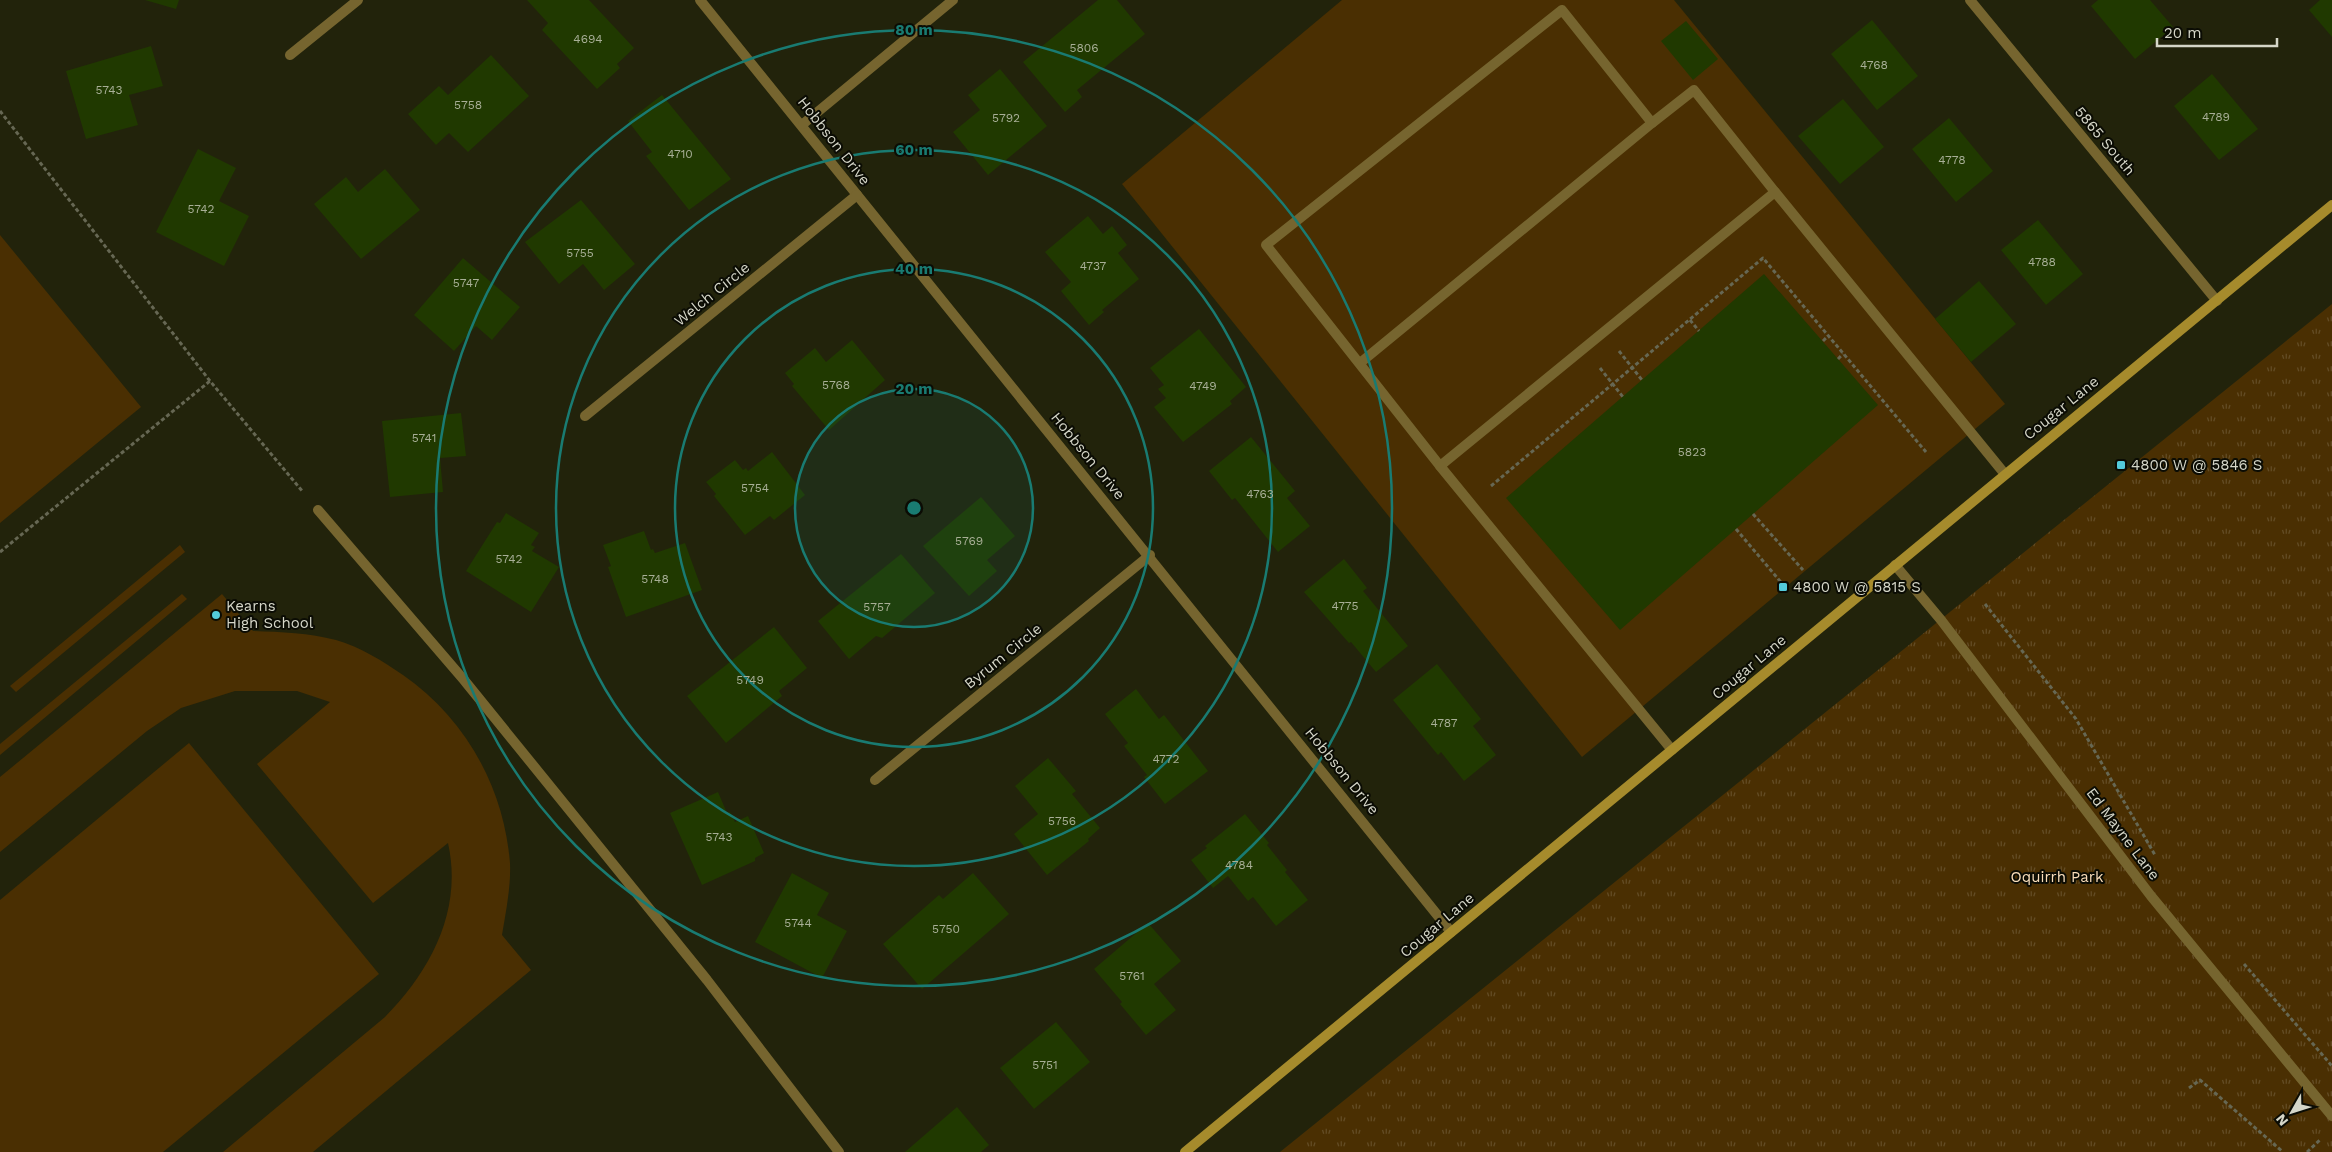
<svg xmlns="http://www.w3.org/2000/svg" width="2332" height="1152" viewBox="0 0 2332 1152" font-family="'Work Sans',sans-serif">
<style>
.green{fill:#4a2f02}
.park{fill:url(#park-tufts)}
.building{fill:#203900}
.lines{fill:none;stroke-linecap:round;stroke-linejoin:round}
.path{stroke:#666753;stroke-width:3;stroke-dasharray:4 2.5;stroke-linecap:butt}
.lane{stroke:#76652f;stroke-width:10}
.street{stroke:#76652f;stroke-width:10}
.secondary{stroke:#a68b2c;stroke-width:10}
.ring{fill:none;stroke:#197b72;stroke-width:2.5}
.poi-dot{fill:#53cbdb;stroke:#0b0c04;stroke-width:2}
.labels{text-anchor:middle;stroke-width:4;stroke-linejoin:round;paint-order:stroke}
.number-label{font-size:12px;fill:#a8af96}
.street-label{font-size:15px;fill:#d5d6c8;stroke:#0b0c04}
.poi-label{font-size:15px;fill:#d5d6c8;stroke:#0b0c04;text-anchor:start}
.park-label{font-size:15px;fill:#f9ddba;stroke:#0b0c04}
.centre{fill:#197b72;stroke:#0b0c04;stroke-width:2.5}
.ring-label{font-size:15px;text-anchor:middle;font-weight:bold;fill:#197b72;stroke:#0b0c04;stroke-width:4;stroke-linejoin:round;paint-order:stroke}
</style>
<defs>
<pattern id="park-tufts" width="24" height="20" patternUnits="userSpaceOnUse" patternTransform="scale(1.25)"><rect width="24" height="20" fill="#4a2f02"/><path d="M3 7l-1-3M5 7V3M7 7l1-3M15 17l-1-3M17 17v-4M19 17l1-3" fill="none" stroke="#634c25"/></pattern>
</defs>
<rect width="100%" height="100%" fill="#22230b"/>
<g class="green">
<polygon points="1342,0 1674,0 2005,404 1582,757 1122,184"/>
<polygon points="0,235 141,407 0,523"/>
<polygon points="180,545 185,552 16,692 10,686"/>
<polygon points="182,594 187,599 0,755 0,744"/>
<path d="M222 594 253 631C280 632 309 633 336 640 361 647 382 661 403 675 465 718 504 787 510 863 511 887 506 911 502 935L531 970 313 1152H223L385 1017C431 970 463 910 448 843L373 903 257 764 330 702 297 691H235L181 708 147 731 0 852V777Z"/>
<polygon points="189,743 379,974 163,1152 0,1152 0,900"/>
</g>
<polygon class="park" points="2332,304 2332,1152 1280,1152"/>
<g class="building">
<polygon points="145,0 179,0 176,9"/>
<polygon points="527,0 589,0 634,48 617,64 620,68 597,89 542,30 548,23"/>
<polygon points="1098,0 1117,0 1145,34 1077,90 1082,97 1065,112 1023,62"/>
<polygon points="2098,0 2150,0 2173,27 2135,59 2091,6"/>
<polygon points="2320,0 2332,0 2332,37 2309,10"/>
<polygon points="1872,20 1918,76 1877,110 1831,54"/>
<polygon points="1686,21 1718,59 1693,80 1661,41"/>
<polygon points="151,46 163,86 129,95 138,125 86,139 66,71"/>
<polygon points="491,55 529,96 468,152 449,133 436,145 408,114 439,86 448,95"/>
<polygon points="1000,69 1047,126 988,175 953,132 980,110 968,95"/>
<polygon points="2212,74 2258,129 2219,160 2174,106"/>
<polygon points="662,95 731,179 689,210 646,156 652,152 628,121"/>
<polygon points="1843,99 1884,147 1840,184 1798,136"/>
<polygon points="1949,118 1993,171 1956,202 1912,149"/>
<polygon points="198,149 236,168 219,201 249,216 224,266 156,232"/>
<polygon points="385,169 420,210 361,259 314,204 346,177 358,192"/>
<polygon points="581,200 635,264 604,290 583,264 559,284 525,242"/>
<polygon points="1088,216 1103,234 1112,226 1127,245 1118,253 1139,279 1102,310 1104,312 1089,325 1061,291 1071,282 1045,252"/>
<polygon points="2038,220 2083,274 2046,305 2001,250"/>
<polygon points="463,258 520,307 492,340 476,326 454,351 414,315"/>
<polygon points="1764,274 1878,405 1620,630 1506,498"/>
<polygon points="1979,281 2016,324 1971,362 1935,319"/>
<polygon points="1199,329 1246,387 1230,401 1232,404 1183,442 1154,407 1166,398 1158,389 1164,385 1150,368"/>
<polygon points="852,340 885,380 829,430 792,386 794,384 785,373 815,348 826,362"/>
<polygon points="461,413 466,456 440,458 443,492 390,497 382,421"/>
<polygon points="1251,437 1295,491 1287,498 1310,526 1278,552 1235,498 1232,500 1209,471"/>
<polygon points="772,452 805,495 774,520 770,516 745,535 714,496 716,494 706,482 735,460 743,470 746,468 748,471"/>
<polygon points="981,497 1015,536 987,560 997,571 969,596 923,546"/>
<polygon points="506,513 539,533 531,545 535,547 532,551 559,567 531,612 466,571 497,522 500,523"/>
<polygon points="644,531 651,550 653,549 655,553 685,543 702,590 626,617 608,567 611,566 603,545"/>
<polygon points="901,554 935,593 882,638 876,636 849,659 818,621"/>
<polygon points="1344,559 1367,588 1363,591 1408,646 1376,672 1351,642 1349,643 1304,592"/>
<polygon points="774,627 807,668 779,691 782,696 726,743 687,696"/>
<polygon points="1437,664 1481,719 1473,726 1496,755 1464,781 1441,752 1438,755 1393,700"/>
<polygon points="1136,689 1159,719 1164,715 1208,771 1165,804 1144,777 1147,775 1124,746 1128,743 1105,714"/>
<polygon points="1048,758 1076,791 1072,794 1100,828 1088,839 1089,841 1047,875 1014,834 1038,814 1015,786"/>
<polygon points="718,792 727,813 730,812 735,822 748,816 764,853 755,858 755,861 702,885 670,813"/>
<polygon points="1245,814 1269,843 1267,845 1287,870 1285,872 1308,900 1276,926 1253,897 1248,901 1228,876 1213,888 1191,860 1207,848 1205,846"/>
<polygon points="792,873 829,893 817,915 847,931 822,978 755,942"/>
<polygon points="973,873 1009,914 922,989 883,944 939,895 943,899"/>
<polygon points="1148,923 1181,961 1154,984 1176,1010 1146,1035 1120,1004 1122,1002 1094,969"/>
<polygon points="1056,1022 1090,1062 1034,1109 1000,1068"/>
<polygon points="957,1107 989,1145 981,1152 905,1152"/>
</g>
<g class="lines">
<g class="path">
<polyline points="0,111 210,381 303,492"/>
<polyline points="1690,320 1699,331"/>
<polyline points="1823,341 1828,336"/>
<polyline points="1619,351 1642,380"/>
<polyline points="1838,359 1843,354"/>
<polyline points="1600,368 1623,397"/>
<polyline points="1491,486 1763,258 1926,452"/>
<polyline points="1753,514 1803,570"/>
<polyline points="1736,529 1785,587"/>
<polyline points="0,552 210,381"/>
<polyline points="1985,604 2076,719 2155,855"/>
<polyline points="2244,964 2332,1066"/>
<polyline points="2189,1088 2200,1080 2283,1152"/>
<polyline points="2307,1152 2321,1139"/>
</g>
<g class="lane">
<polyline points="1360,363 1652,123"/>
<polyline points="1440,466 1266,245 1562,10 1652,123 1694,90 1775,192"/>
<polyline points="318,510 464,680 707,980 839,1152"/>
<polyline points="1672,750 1440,466 1775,192 2004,473"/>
</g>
<g class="street">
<polyline points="700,0 1451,932"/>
<polyline points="1970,0 2217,301"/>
<polyline points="290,55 358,0"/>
<polyline points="803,124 953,0"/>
<polyline points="585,416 857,195"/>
<polyline points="1895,565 1941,620 2151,896 2332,1116"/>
<polyline points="875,780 1150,555"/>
</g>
<polyline class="secondary" points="1185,1152 2332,205"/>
</g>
<circle cx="914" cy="508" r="119" fill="#197b72" fill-opacity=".12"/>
<g class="ring">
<circle cx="914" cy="508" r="119"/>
<circle cx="914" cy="508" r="239"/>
<circle cx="914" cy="508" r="358"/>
<circle cx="914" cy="508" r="478"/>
</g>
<g class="poi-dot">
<rect x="2116" y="460" width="10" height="10" rx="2.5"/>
<rect x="1778" y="582" width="10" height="10" rx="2.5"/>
<circle cx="216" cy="615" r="5"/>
</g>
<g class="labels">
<g class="number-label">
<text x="588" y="43">4694</text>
<text x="1084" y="52">5806</text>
<text x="1874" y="69">4768</text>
<text x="109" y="94">5743</text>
<text x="468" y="109">5758</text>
<text x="2216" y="121">4789</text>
<text x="1006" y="122">5792</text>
<text x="680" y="158">4710</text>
<text x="1952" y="164">4778</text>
<text x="201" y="213">5742</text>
<text x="580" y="257">5755</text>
<text x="2042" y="266">4788</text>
<text x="1093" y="270">4737</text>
<text x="466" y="287">5747</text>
<text x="836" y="389">5768</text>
<text x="1203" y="390">4749</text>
<text x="424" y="442">5741</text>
<text x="1692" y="456">5823</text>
<text x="755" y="492">5754</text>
<text x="1260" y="498">4763</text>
<text x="969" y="545">5769</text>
<text x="509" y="563">5742</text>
<text x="655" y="583">5748</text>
<text x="1345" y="610">4775</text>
<text x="877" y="611">5757</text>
<text x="750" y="684">5749</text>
<text x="1444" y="727">4787</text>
<text x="1166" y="763">4772</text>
<text x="1062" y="825">5756</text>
<text x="719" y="841">5743</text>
<text x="1239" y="869">4784</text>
<text x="798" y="927">5744</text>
<text x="946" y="933">5750</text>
<text x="1132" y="980">5761</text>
<text x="1045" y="1069">5751</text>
</g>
<g class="street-label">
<text transform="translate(834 141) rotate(52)" y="5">Hobbson Drive</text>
<text transform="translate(2105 141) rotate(50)" y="5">5865 South</text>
<text transform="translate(712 294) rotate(-39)" y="5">Welch Circle</text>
<text transform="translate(2061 408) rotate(-39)" y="5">Cougar Lane</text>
<text transform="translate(1088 456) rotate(51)" y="5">Hobbson Drive</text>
<text transform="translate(1003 656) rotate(-39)" y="5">Byrum Circle</text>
<text transform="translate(1749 667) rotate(-40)" y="5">Cougar Lane</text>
<text transform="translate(1342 771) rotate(51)" y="5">Hobbson Drive</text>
<text transform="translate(2123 834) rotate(53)" y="5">Ed Mayne Lane</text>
<text transform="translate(1437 925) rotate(-40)" y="5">Cougar Lane</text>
</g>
<g class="poi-label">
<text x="2131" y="470">4800 W @ 5846 S</text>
<text x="1793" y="592">4800 W @ 5815 S</text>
<text x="226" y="611">Kearns<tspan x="226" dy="17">High School</tspan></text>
</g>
<g class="park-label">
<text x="2057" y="882">Oquirrh Park</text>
</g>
</g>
<circle cx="914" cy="508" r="8" class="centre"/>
<g class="ring-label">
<text x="914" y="35">80 m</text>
<text x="914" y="155">60 m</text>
<text x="914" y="274">40 m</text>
<text x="914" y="394">20 m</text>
</g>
<g transform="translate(2292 1112) rotate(231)" stroke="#0b0c04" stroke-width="4" paint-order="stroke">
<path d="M0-4L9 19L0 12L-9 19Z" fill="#d5d6c8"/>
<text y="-8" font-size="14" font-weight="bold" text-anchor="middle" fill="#d5d6c8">N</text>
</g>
<path d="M2157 38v8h120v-8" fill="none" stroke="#d5d6c8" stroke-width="2.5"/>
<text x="2164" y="38" font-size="15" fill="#d5d6c8" stroke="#0b0c04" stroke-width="4" paint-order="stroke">20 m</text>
</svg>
